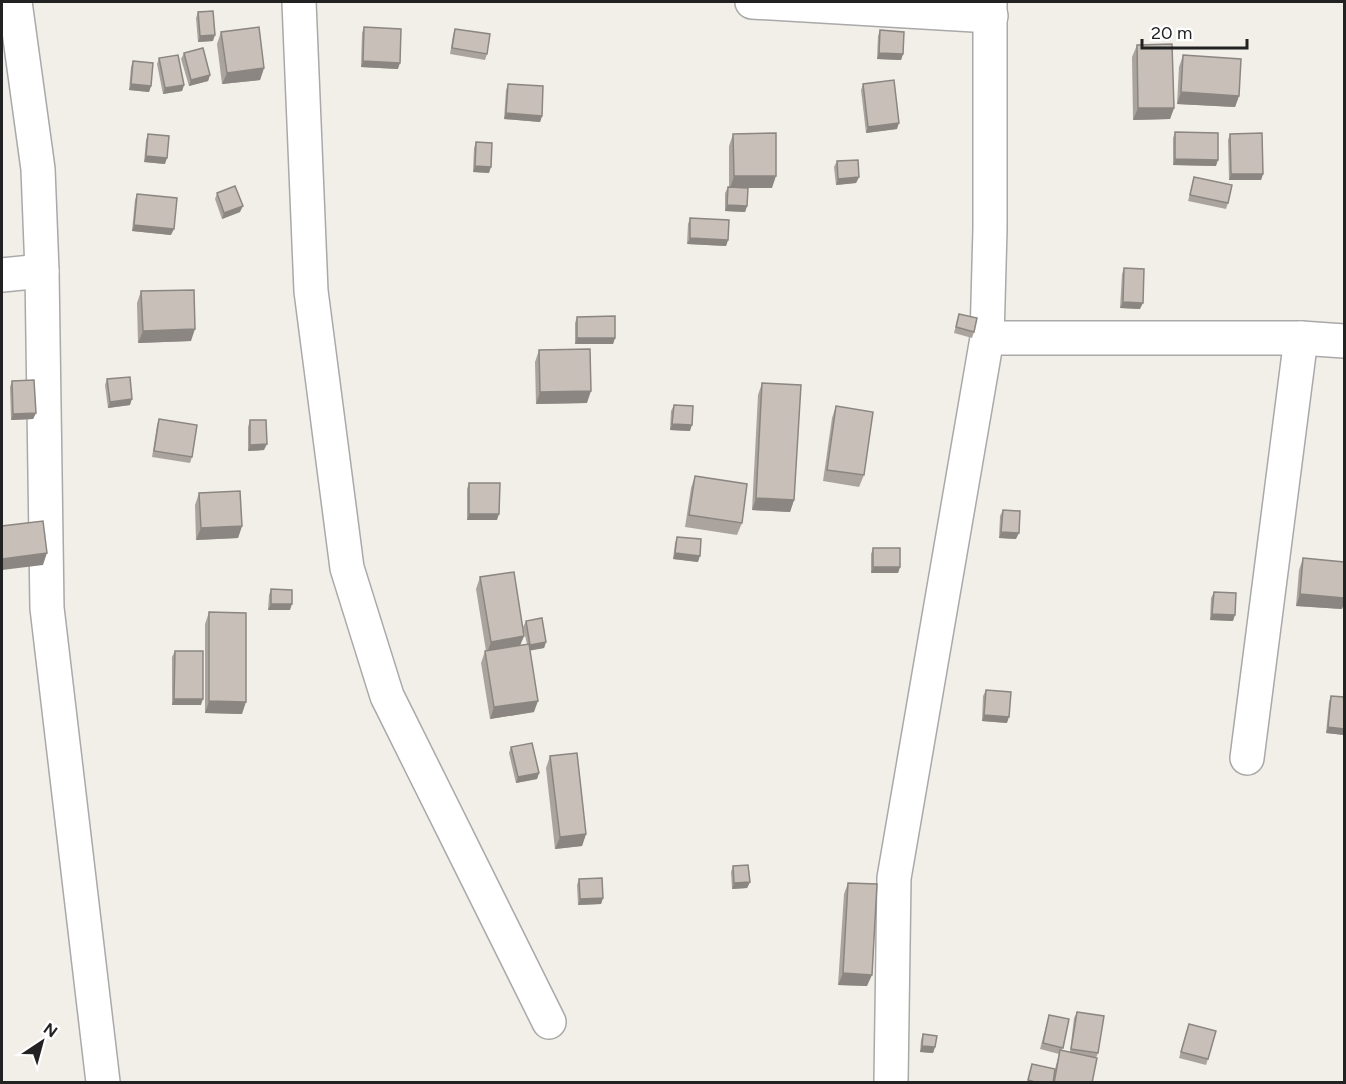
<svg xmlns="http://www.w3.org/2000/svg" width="1346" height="1084" viewBox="0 0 1346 1084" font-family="Figtree,sans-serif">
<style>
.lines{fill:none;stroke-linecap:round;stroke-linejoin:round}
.minor-casing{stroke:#a9a9a9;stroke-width:36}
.minor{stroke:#fff;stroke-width:33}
.wall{fill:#aba49e}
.shaded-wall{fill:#8b8681}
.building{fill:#c7bfb8;stroke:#8b8681;stroke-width:1.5}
</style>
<rect width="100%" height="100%" fill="#f2efe9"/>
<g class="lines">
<defs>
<g id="minor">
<polyline points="15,2 38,169 42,271 47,608 103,1082"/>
<polyline points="299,2 311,291 347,568 387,696 549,1022"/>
<polyline points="752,2 991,16"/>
<polyline points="2,275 42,271"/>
<polyline points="987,338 1301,338 1344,341"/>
<polyline points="1247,758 1301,338"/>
<polyline points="891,1082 894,878 987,338 990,229 990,2"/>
</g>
</defs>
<use href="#minor" class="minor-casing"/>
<use href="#minor" class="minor"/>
</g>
<g class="wall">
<polygon points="198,12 213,41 198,42 196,18"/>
<polygon points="364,27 398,69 361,67 362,33"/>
<polygon points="455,29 487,54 485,60 450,54 453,35"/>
<polygon points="880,30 903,54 901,60 877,59 878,36"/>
<polygon points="221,32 264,68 260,80 222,84 217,44"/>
<polygon points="1137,45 1174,108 1170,119 1133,120 1132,57"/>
<polygon points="184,53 210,75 208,81 189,86 181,59"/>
<polygon points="1183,55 1239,96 1235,107 1177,104 1179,67"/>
<polygon points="159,58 184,85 182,91 163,94 157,64"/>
<polygon points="133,61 151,86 149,92 129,90 131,67"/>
<polygon points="508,84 542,116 540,122 504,119 506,90"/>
<polygon points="863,84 897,129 866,133 861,90"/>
<polygon points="1175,132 1216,166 1173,165 1173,138"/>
<polygon points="148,134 165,164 144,162 146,140"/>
<polygon points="733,134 772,188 746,188 747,206 745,212 725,211 725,193 728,187 729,187 729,146"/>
<polygon points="1230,134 1263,174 1261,180 1229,180 1228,140"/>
<polygon points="476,142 489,173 473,172 474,148"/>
<polygon points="837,161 859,177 856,183 836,185 834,167"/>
<polygon points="1194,177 1228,203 1226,209 1188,201"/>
<polygon points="217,193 240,212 222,219 215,199"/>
<polygon points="137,194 171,235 132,231 135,200"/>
<polygon points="690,218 728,240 726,246 687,244 688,224"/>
<polygon points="1124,268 1140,309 1120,308 1122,274"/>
<polygon points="141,291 191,341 138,343 137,303"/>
<polygon points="959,314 974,332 972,338 954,333"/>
<polygon points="577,317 615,338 613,344 575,344 575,323"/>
<polygon points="539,350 587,403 536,404 535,362"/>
<polygon points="107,379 130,405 108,408 105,385"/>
<polygon points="12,381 36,413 33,419 11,420 10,387"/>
<polygon points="762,383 794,500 790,512 752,510 758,395"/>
<polygon points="674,405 690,431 670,430 671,411"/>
<polygon points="836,406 864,475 859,487 823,481 832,418"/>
<polygon points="159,419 192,457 190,463 152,457 157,425"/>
<polygon points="250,420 264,450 248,451 248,427"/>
<polygon points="695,476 742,523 737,535 685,527 691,488"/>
<polygon points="469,483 497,520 467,520 467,489"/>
<polygon points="199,493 242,526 238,538 196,540 195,505"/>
<polygon points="1003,510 1016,539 999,538 1000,516"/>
<polygon points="677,537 698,562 673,559 675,543"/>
<polygon points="873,548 900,567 898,573 871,573 871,554"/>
<polygon points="1303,558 1342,609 1296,606 1299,570"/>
<polygon points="480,577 524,636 520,645 527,644 523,627 526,621 546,642 544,648 530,650 534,712 490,719 481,663 485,651 486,651 476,589"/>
<polygon points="271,589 290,610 268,610 269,595"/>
<polygon points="1214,592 1233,621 1210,620 1211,598"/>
<polygon points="209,612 242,714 205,713 205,624"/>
<polygon points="175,651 201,705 172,705 172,657"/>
<polygon points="986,690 1007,723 982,721 983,696"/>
<polygon points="1331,696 1344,697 1344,735 1326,733 1329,702"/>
<polygon points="511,747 539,773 537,779 516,783 509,753"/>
<polygon points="550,756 586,834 582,846 555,849 546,768"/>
<polygon points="733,866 750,882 747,888 732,889 731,872"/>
<polygon points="579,879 603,898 601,904 578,905 577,885"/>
<polygon points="848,883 867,986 838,985 844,894"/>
<polygon points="1077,1012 1098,1053 1096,1058 1092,1083 1027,1083 1032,1064 1055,1069 1059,1054 1040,1049 1049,1015 1069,1019 1062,1050 1070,1052 1074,1018"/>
<polygon points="1187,1030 1208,1059 1206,1065 1179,1058"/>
<polygon points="923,1034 935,1047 933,1053 920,1052 921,1040"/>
</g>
<g class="shaded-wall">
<polygon points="215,35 213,41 198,42 200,36"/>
<polygon points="879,53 903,54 901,60 877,59"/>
<polygon points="363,61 400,63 398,69 361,67"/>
<polygon points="264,68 260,80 222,84 227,73"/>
<polygon points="210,75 208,81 189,86 191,80"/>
<polygon points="131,84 151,86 149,92 129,90"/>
<polygon points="184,85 182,91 163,94 165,88"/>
<polygon points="1181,92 1239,96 1235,107 1177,104"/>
<polygon points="1138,108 1174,108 1170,119 1133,120"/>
<polygon points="506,113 542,116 540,122 504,119"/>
<polygon points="899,123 897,129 866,133 868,127"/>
<polygon points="146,156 167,158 165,164 144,162"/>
<polygon points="1175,159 1218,160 1216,166 1173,165"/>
<polygon points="475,166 491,167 489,173 473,172"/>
<polygon points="1231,174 1263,174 1261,180 1229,180"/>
<polygon points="734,176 776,176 772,188 730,188"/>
<polygon points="859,177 856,183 836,185 838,179"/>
<polygon points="727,205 747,206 745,212 725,211"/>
<polygon points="243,206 240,212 222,219 224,213"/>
<polygon points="134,225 174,229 171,235 132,231"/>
<polygon points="690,238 728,240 726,246 687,244"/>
<polygon points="1123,302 1143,303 1140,309 1120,308"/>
<polygon points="195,329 191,341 138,343 143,331"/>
<polygon points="577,338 615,338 613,344 575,344"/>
<polygon points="591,391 587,403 536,404 540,392"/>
<polygon points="132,399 130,405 108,408 110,402"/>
<polygon points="36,413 33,419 11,420 13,414"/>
<polygon points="672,424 692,425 690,431 670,430"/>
<polygon points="267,444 264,450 248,451 250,445"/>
<polygon points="756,498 794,500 790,512 752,510"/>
<polygon points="469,514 499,514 497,520 467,520"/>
<polygon points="242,526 238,538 196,540 201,528"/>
<polygon points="1001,532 1019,533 1016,539 999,538"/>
<polygon points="47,553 43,565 2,570 2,559"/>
<polygon points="675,553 700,556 698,562 673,559"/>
<polygon points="873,567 900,567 898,573 871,573"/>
<polygon points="1300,594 1344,598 1344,604 1342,609 1296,606"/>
<polygon points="271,604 292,604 290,610 268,610"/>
<polygon points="1212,614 1235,615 1233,621 1210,620"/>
<polygon points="524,636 519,648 487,653 491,642"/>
<polygon points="546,642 544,648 528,651 530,645"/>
<polygon points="174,699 203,699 201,705 172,705"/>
<polygon points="209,701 246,702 242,714 205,713"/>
<polygon points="538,701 534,712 490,719 494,707"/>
<polygon points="984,715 1009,717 1007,723 982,721"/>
<polygon points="1328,727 1344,729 1344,735 1326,733"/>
<polygon points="539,773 537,779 516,783 518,777"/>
<polygon points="586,834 582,846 555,849 560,837"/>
<polygon points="750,882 747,888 732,889 734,883"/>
<polygon points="603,898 601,904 578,905 580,899"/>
<polygon points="843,973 872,975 867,986 838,985"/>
<polygon points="922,1046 935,1047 933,1053 920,1052"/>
</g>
<g class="building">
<polygon points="213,11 215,35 200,36 198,12"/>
<polygon points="259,27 264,68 227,73 221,32"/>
<polygon points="364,27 401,29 400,63 363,61"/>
<polygon points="455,29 490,34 487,54 452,48"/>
<polygon points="880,30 904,32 903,54 879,53"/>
<polygon points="1172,44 1174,108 1138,108 1137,45"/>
<polygon points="203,48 210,75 191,80 184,53"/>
<polygon points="178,55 184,85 165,88 159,58"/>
<polygon points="1183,55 1241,59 1239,96 1181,92"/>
<polygon points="133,61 153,63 151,86 131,84"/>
<polygon points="894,80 899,123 868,127 863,84"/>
<polygon points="508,84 543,86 542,116 506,113"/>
<polygon points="1175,132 1218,133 1218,160 1175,159"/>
<polygon points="776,133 776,176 734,176 733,134"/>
<polygon points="1262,133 1263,174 1231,174 1230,134"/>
<polygon points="148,134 169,136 167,158 146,156"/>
<polygon points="476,142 492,143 491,167 475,166"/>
<polygon points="858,160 859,177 838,179 837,161"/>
<polygon points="1194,177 1232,185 1228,203 1190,195"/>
<polygon points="235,186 243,206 224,213 217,193"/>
<polygon points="728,187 748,188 747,206 727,205"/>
<polygon points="137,194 177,198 174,229 134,225"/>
<polygon points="690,218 729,220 728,240 690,238"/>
<polygon points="1124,268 1144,269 1143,303 1123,302"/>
<polygon points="194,290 195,329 143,331 141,291"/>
<polygon points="959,314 977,318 974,332 956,327"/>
<polygon points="615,316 615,338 577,338 577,317"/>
<polygon points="590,349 591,391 540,392 539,350"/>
<polygon points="130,377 132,399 110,402 107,379"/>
<polygon points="34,380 36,413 13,414 12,381"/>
<polygon points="762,383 801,385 794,500 756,498"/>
<polygon points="674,405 693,406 692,425 672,424"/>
<polygon points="836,406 873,412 864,475 827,470"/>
<polygon points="159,419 197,425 192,457 154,451"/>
<polygon points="250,420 266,420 267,444 250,445"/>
<polygon points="695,476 747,484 742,523 689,515"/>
<polygon points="469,483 500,483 499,514 469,514"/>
<polygon points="240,491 242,526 201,528 199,493"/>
<polygon points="1003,510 1020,511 1019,533 1001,532"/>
<polygon points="43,521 47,553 2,559 2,526"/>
<polygon points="677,537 701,539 700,556 675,553"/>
<rect x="873" y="548" width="27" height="19"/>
<polygon points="1303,558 1344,562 1344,598 1300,594"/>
<polygon points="514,572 524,636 491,642 480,577"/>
<polygon points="271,589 292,590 292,604 271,604"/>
<polygon points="1214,592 1236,593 1235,615 1212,614"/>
<polygon points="209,612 246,613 246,702 209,701"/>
<polygon points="542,618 546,642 530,645 526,621"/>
<polygon points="529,644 538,701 494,707 485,651"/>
<polygon points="175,651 203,651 203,699 174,699"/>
<polygon points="986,690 1011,692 1009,717 984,715"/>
<polygon points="1331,696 1344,697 1344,729 1328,727"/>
<polygon points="532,743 539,773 518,777 511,747"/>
<polygon points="577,753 586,834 560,837 550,756"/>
<polygon points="748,865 750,882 734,883 733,866"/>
<polygon points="602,878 603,898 580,899 579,879"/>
<polygon points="848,883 877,884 872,975 843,973"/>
<polygon points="1077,1012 1104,1016 1098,1053 1071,1049"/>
<polygon points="1049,1015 1069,1019 1063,1048 1043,1043"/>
<polygon points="1189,1024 1216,1031 1208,1059 1181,1052"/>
<polygon points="923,1034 937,1036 935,1047 922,1046"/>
<polygon points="1060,1050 1097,1058 1092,1083 1054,1083"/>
<polygon points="1032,1064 1055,1069 1053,1083 1038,1083 1028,1080"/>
</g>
<rect width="1346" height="1084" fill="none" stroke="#222222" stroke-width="6"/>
<g transform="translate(42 1042) rotate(36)" stroke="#ffffff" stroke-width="4.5" paint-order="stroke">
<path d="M0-4.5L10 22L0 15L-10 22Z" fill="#222222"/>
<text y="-9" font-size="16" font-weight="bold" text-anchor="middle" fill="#222222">N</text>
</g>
<path d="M1142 39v9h105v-9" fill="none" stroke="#222222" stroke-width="3"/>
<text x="1151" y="39" font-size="18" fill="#222222" stroke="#ffffff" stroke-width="4.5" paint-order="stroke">20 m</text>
</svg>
